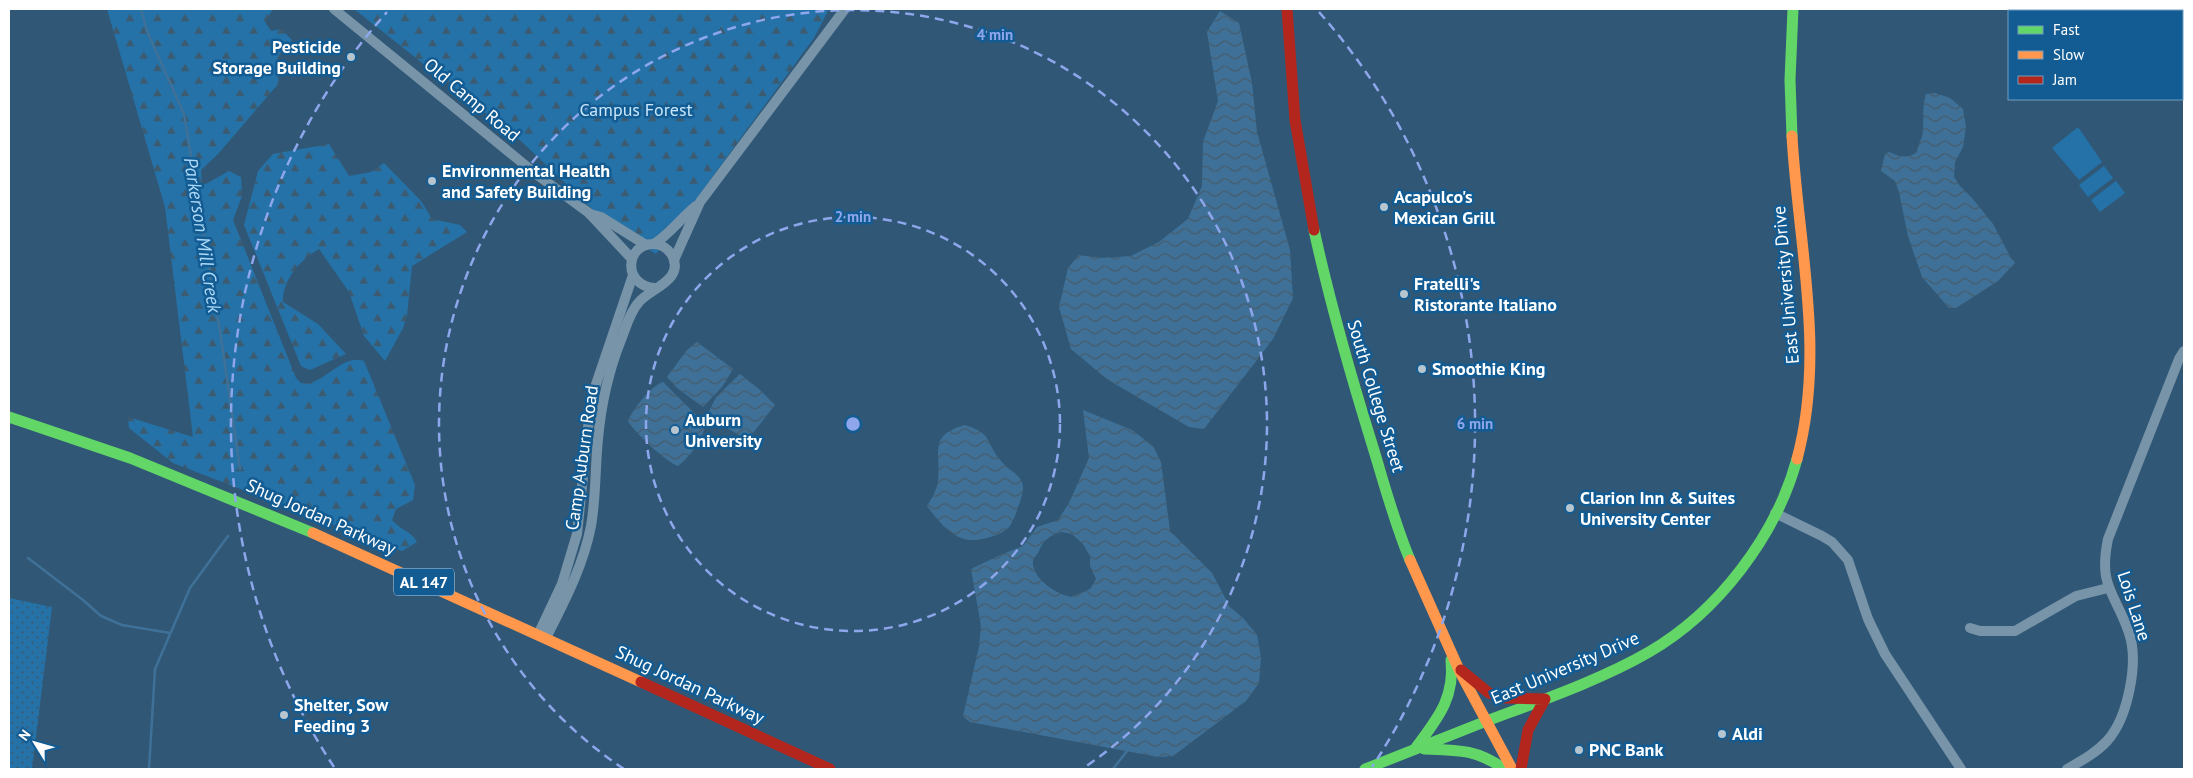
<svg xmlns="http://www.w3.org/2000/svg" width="2193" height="778" viewBox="0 0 2193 778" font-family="'PT Sans',sans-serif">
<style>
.grass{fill:url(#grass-dots)}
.forest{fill:url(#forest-firs)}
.pitch{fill:#2472a8}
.water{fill:url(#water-waves);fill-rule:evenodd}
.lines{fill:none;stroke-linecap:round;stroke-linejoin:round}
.stream{stroke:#3f7198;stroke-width:2.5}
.street{stroke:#7894a9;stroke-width:10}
.fast{stroke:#63d668;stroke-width:11}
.slow{stroke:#ff974d;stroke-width:11}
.jam{stroke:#b3261e;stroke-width:11}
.ring{fill:none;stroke:#8ea6ec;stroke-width:2.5;stroke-dasharray:9 6}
.poi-dot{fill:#b7c5cf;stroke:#135c93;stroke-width:2}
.labels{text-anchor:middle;stroke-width:5;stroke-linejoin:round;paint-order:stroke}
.shield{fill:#135c93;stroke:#b8cedf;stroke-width:1}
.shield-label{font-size:16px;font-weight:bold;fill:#fff}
.poi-label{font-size:18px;font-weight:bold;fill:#fff;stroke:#135c93;text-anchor:start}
.street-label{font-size:18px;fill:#fff;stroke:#135c93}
.park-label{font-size:18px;fill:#c9e7fc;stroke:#135c93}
.water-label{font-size:19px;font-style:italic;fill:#aedaf9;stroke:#135c93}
.centre{fill:#8ea6ec;stroke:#135c93;stroke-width:2.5}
.ring-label{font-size:15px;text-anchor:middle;font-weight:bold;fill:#8ea6ec;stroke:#135c93;stroke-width:5;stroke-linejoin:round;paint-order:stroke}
</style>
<defs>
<pattern id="grass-dots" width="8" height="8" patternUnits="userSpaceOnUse" patternTransform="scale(1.25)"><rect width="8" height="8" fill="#2472a8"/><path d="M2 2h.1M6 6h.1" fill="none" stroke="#3c5b71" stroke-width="1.8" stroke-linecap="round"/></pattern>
<pattern id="forest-firs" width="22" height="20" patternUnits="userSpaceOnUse" patternTransform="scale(1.25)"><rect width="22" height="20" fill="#2472a8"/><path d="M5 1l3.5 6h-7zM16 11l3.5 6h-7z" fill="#3c5b71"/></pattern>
<pattern id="water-waves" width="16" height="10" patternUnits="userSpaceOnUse" patternTransform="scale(1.25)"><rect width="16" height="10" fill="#3f7198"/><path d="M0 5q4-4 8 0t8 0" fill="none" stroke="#475b6a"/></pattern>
</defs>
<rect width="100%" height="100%" fill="#305876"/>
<polygon class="grass" points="9,598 52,607 32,769 9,769"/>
<g class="forest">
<path d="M107 9H273L265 22 271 31 281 29 292 40 276 62 279 83 218 154 201 170 202 186 229 171 241 177 242 196 233 220 296 378 301 383C305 383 310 384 313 382 328 377 346 354 364 361L415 485 413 500 396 509 392 520C400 530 411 531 417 542L402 551 173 463 129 428 128 417 193 437 165 207Z"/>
<polygon points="354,9 829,9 814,38 656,254 605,221 521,141"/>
<path d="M329 144 349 176 371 172 384 163 421 201 432 219 460 225 467 232 412 266 407 315 403 328 385 361 364 336 349 292 319 249C301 259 282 280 283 302L318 324 346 354 310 370 301 366 244 225 258 171 273 154Z"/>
</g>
<g class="pitch">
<polygon points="2078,127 2102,162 2079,180 2052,148"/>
<polygon points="2104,166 2113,178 2088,197 2079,185"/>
<polygon points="2116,181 2125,193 2100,212 2091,200"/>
</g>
<g class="water">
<polygon points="1220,11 1239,23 1252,83 1257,132 1290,250 1293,298 1273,339 1204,429 1189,427 1108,380 1071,349 1059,307 1068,268 1079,255 1102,258 1131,256 1159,242 1188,219 1202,186 1203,142 1218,101 1207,32"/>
<path d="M1935 93 1950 98 1963 109 1966 127 1963 147 1955 162 1954 177 1960 186 1972 198 1993 224 2011 258 2015 263 1998 281 1956 308H1949L1922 277 1908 236 1899 192 1895 181 1881 171 1885 154 1889 152C1899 156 1907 160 1917 152 1918 145 1923 137 1923 130 1924 116 1922 107 1926 94Z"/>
<polygon points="697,342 733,369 722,387 703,407 677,388 667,377 687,350"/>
<polygon points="740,374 760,390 775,405 753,433 746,439 727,428 709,411 717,396"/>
<path d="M663 382 705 424C704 439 689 457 678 466 667 463 633 431 628 421 632 410 652 385 663 382Z"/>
<path d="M1083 410 1132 430 1153 446 1161 462 1170 531 1212 573 1230 607 1243 618 1257 635 1261 657 1259 683 1246 701 1173 756 1158 757 970 722 963 716 979 647 981 626 971 569 998 556 1023 546 1037 527 1058 520 1069 503 1089 458ZM1062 532 1072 534 1083 544 1090 556V566L1096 579 1090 589 1071 597C1057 595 1031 578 1033 561 1034 557 1037 555 1039 551 1044 539 1050 535 1062 532Z"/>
<path d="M965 425C994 434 985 443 1001 461 1007 469 1019 473 1022 483 1025 490 1021 498 1019 505 1016 512 1013 524 1007 529 997 537 977 542 964 539 949 535 936 518 927 506 932 498 937 490 938 481 941 452 928 435 965 425Z"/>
</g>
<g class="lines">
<g class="stream">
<polyline points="141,9 147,31 184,114 220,331 240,469"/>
<polyline points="28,558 83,600 101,616 122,625 170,633"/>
<polyline points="149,769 155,669 190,588 228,536"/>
<polyline points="1113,769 1127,751"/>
</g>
<g class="street">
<polyline points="334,9 536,174 589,213 632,259"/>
<polyline points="590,214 601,217 646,245"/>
<path d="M654 244C670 234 681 218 696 206"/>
<polyline points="674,260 700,202 845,9"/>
<polyline points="1775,513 1822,536 1832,542 1848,560 1868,619 1885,654 1961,769"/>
<polyline points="1970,628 1980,631 2015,631 2076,596 2108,588"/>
<polyline points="538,635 562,584 577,534 591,399 633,275"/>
<path d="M546 638C564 602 583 567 591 526 596 498 595 468 598 439 601 406 609 370 621 340 626 327 630 312 639 302 651 288 685 280 672 255 668 249 661 244 654 244 625 243 622 286 655 288"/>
<path d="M2067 769C2081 761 2096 753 2107 741 2128 718 2139 662 2129 633 2115 592 2098 587 2108 539L2179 359 2184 351"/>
</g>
<g class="fast">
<polyline points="1792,136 1790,80 1793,9"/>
<path d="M1314 230C1330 303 1350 373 1372 444 1384 483 1394 522 1410 560"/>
<polyline points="9,417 130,458 313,533"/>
<path d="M1484 722C1537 702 1601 680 1649 652 1718 612 1776 536 1797 459"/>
<path d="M1415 749C1437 719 1455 699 1451 660"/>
<path d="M1424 749C1456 750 1477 749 1504 769"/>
<polyline points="1365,769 1484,722"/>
</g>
<g class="slow">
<path d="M1792 136C1798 244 1826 352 1797 459"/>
<polyline points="313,533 641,682"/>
<polyline points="1410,560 1460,672 1512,769"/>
</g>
<g class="jam">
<polyline points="1287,9 1295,120 1314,230"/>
<polyline points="1461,670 1489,693 1504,698 1545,699 1528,730 1521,769"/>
<polyline points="641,682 830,769"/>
</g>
</g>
<g class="ring">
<circle cx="853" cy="424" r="207"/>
<path d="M624 769A414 414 0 1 1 1082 769"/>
<path d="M334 767A622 622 0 0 1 387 12M1319 12A622 622 0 0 1 1372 767"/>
</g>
<g class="poi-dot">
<circle cx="351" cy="57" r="5"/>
<circle cx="432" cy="181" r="5"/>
<circle cx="1384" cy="207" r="5"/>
<circle cx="1404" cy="294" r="5"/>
<circle cx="1422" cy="369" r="5"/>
<circle cx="675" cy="430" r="5"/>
<circle cx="1570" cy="508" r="5"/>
<circle cx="284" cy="715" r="5"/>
<circle cx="1722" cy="734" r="5"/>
<circle cx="1579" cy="750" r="5"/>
</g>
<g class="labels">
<rect class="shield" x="394" y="568.5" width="60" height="27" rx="4"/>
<g class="shield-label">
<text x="424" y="588">AL 147</text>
</g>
<g class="poi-label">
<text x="341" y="53" text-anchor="end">Pesticide<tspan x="341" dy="21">Storage Building</tspan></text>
<text x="442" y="177">Environmental Health<tspan x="442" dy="21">and Safety Building</tspan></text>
<text x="1394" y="203">Acapulco's<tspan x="1394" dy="21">Mexican Grill</tspan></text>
<text x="1414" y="290">Fratelli's<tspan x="1414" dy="21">Ristorante Italiano</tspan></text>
<text x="1432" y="375">Smoothie King</text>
<text x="685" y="426">Auburn<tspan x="685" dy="21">University</tspan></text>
<text x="1580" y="504">Clarion Inn &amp; Suites<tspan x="1580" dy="21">University Center</tspan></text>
<text x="294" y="711">Shelter, Sow<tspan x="294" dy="21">Feeding 3</tspan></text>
<text x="1732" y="740">Aldi</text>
<text x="1589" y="756">PNC Bank</text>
</g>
<g class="street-label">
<text transform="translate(472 100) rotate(40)" y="6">Old Camp Road</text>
<text transform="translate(1786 285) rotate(-95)" y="6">East University Drive</text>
<text transform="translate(1376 396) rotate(73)" y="6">South College Street</text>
<text transform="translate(582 458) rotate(-82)" y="6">Camp Auburn Road</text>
<text transform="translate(321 517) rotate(24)" y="6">Shug Jordan Parkway</text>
<text transform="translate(2134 606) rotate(72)" y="6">Lois Lane</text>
<text transform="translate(1565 668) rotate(-23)" y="6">East University Drive</text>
<text transform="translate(690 685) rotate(25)" y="6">Shug Jordan Parkway</text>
</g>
<g class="park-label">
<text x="636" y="116">Campus Forest</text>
</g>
<g class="water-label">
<text transform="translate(203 235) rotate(81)" y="7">Parkerson Mill Creek</text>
</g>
</g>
<circle cx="853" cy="424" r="8" class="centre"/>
<g class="ring-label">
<text x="995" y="40">4 min</text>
<text x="853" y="222">2 min</text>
<text x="1475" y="429">6 min</text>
</g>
<rect width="2193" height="778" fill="none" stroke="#ffffff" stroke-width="20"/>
<rect x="2008" y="10" width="175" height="90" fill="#135c93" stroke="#719dbe"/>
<rect x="2018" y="26" width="25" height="8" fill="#63d668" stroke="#719dbe"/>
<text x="2053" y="35" font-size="15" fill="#ffffff">Fast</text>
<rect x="2018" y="51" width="25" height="8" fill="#ff974d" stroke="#719dbe"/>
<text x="2053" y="60" font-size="15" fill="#ffffff">Slow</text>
<rect x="2018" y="76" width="25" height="8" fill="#b3261e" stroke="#719dbe"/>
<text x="2053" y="85" font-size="15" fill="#ffffff">Jam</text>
<g transform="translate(35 743) rotate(307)" stroke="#135c93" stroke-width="4" paint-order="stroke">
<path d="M0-4L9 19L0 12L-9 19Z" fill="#ffffff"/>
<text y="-8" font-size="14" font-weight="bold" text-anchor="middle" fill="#ffffff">N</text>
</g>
</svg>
